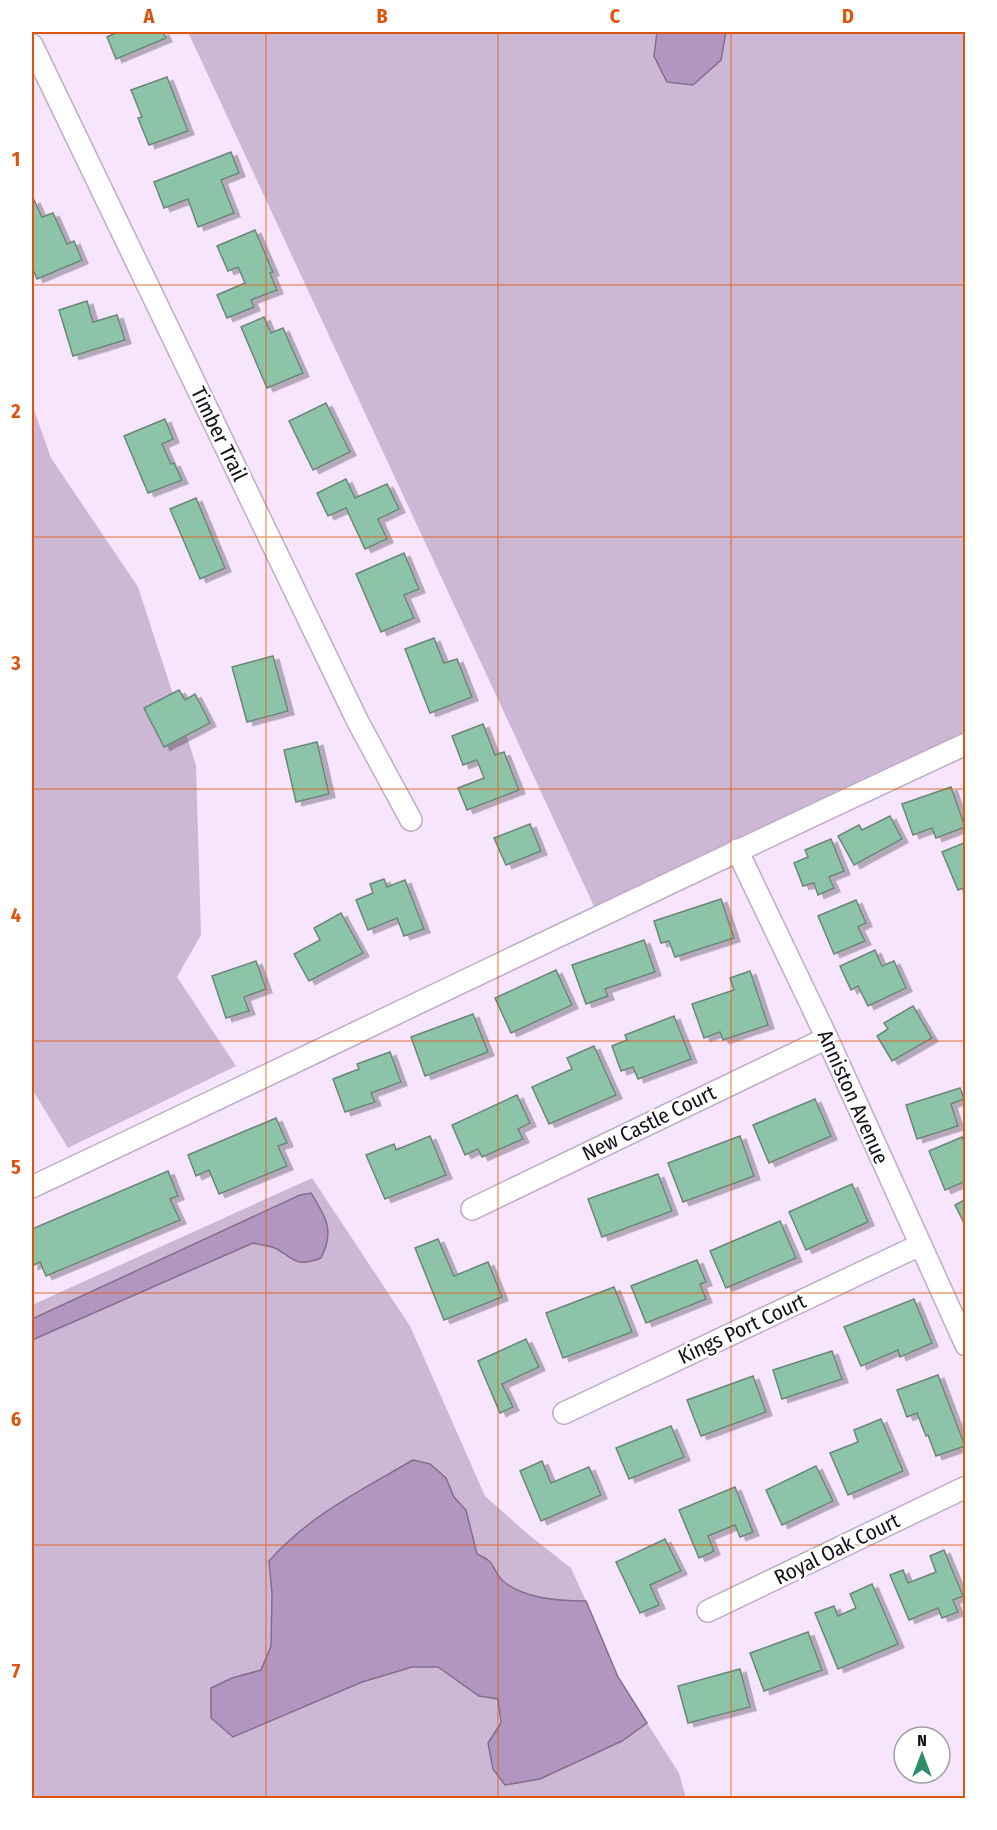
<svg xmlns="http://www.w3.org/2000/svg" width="997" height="1830" viewBox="0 0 997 1830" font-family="'Fira Sans Condensed',sans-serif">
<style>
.green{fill:#ccb8d5}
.water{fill:#b396bf;stroke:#836e8d;stroke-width:1.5}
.building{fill:#8dc3a8;stroke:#6b8778;stroke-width:1.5;filter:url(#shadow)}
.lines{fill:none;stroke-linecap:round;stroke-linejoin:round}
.minor-casing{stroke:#beadc5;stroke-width:24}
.minor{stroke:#fff;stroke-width:21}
.grid{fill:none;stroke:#dd550d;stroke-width:1.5;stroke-opacity:0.55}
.labels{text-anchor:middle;stroke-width:5;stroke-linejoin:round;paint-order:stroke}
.street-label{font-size:21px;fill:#140f17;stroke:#fff}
.neatline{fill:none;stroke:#dd550d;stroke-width:2}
.grid-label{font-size:20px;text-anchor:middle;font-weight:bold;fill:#dd550d}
</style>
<defs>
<filter id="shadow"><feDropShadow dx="6" dy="3.5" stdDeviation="0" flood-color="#0004"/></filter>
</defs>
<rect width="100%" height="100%" fill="#f7e5fe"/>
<g class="green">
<polygon points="188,32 965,32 965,743 599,917"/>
<polygon points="32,404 51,458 138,587 196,765 201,935 177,977 236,1066 68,1148 32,1089"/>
<path d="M312 1178 410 1326 485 1496 529 1535 571 1568 586 1601C560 1601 524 1599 504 1581 491 1569 497 1562 477 1555L466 1510 454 1497 446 1478 269 1561 272 1594 271 1646 261 1670 232 1678 233 1737 362 1682 412 1667H438L479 1696 498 1699 505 1785 540 1778 622 1741 647 1723 679 1773 686 1798H32V1340L253 1243 275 1247 285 1256 300 1195 32 1319V1305Z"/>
</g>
<g class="water">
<polygon points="657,32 726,32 721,60 693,85 667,82 654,56"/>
<path d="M311 1193C326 1217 335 1231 321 1258 297 1267 296 1261 277 1249 270 1245 260 1245 253 1243L32 1340V1319L300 1195Z"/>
<path d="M413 1460 430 1464 446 1478 454 1497 466 1510 477 1554C498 1563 490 1568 503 1581 524 1599 560 1601 586 1601L618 1677 647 1723 622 1741 540 1779 505 1785 493 1769 488 1743 501 1723 498 1699 479 1696 438 1667H412L362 1682 233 1737 211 1718V1688L232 1678 261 1670 271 1646 272 1594 269 1561C311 1514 360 1491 413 1460Z"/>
</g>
<g class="building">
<polygon points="118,32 163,32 166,38 116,59 107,37"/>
<polygon points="167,77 188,131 149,145 138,118 142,117 131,90"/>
<polygon points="231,152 239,173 221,180 234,213 198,227 188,199 164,208 154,182"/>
<polygon points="34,200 42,217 53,213 67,244 74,241 82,260 37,279 32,267 32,201"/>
<polygon points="255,230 273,272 270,273 277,290 251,300 254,307 227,318 217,295 245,283 238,267 228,271 217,246"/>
<polygon points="87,301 93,322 117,315 125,340 73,356 59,310"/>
<polygon points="264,317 271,333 283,328 303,373 267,388 241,327"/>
<polygon points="326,403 350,452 313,470 289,421"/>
<polygon points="165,419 173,439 162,444 171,464 174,463 182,480 148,493 124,436"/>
<polygon points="346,479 355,498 387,484 399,509 378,519 387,539 365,549 346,508 328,516 317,493"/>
<polygon points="196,498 225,568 200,579 170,509"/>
<polygon points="404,553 419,589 404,595 414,618 381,632 356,574"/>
<polygon points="434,638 444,663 457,659 472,697 430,713 405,649"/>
<polygon points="273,656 288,711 247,722 232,667"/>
<polygon points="179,690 185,700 195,694 210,723 164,747 144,708"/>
<polygon points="483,724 495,755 504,752 519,790 467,810 458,788 484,778 477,760 463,765 452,736"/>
<polygon points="317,742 329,794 296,802 284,750"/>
<polygon points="951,787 965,827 936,838 932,828 913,835 902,804"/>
<polygon points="890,816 902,839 854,865 838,836 859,825 862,830"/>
<polygon points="530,824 541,851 506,865 494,838"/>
<polygon points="831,839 844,871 829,877 834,888 818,895 814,883 803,886 794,863 808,857 805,850"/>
<polygon points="966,842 966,887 958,890 942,852"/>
<polygon points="384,879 387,887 405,880 424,929 404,936 397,918 368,930 356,900 373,893 370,884"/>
<polygon points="721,899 734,938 675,957 669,941 661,943 654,921"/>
<polygon points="856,900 866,923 858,927 865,941 834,954 818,916"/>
<polygon points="341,913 363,953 309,981 294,954 320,940 314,928"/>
<polygon points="644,940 655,972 605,989 608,996 586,1004 572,965"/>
<polygon points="875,950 882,966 894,961 906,988 868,1006 858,986 851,990 840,966"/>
<polygon points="256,961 266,989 244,997 249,1011 226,1018 212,976"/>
<polygon points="556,970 572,1005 511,1033 495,998"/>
<polygon points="750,971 768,1025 723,1040 720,1032 704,1038 692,1004 734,990 730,978"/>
<polygon points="913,1006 932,1038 892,1061 877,1036 888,1029 884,1023"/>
<polygon points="473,1014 488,1052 425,1076 411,1037"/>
<polygon points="674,1016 691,1059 638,1079 633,1067 621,1071 612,1046 627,1040 625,1035"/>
<polygon points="594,1046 616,1095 549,1124 532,1087 572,1069 567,1058"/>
<polygon points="390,1052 401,1082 371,1093 375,1102 345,1112 333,1079 359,1069 357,1064"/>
<polygon points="960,1088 964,1099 951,1104 958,1126 917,1139 906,1105"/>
<polygon points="517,1095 530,1123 518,1129 523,1139 482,1157 478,1149 465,1155 452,1125"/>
<polygon points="815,1099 831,1136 769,1163 753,1125"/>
<polygon points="276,1118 287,1143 278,1146 287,1166 219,1194 209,1170 196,1176 188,1155"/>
<polygon points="430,1136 446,1175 385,1199 366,1155 394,1144 396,1150"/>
<polygon points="740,1136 754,1176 683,1202 668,1163"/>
<polygon points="962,1137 966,1146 966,1181 945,1190 929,1151"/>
<polygon points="168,1171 178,1196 170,1199 180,1220 46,1276 40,1262 32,1266 32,1229"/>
<polygon points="658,1174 672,1211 602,1237 588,1199"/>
<polygon points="852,1184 868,1222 806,1250 789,1212"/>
<polygon points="966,1199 966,1227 955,1205"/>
<polygon points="780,1221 796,1258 726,1288 710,1251"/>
<polygon points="438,1239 454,1276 488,1262 502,1297 444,1320 415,1248"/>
<polygon points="697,1260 706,1282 700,1284 706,1299 646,1323 631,1286"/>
<polygon points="614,1287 632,1332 563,1358 546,1313"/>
<polygon points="914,1299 932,1343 900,1357 898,1350 861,1366 844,1327"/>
<polygon points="526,1339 539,1367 502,1384 513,1407 500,1413 478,1361"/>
<polygon points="832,1351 842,1379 782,1399 773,1370"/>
<polygon points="938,1375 965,1446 936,1456 928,1435 926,1436 917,1413 907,1417 897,1390"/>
<polygon points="753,1376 766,1412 701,1436 687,1400"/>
<polygon points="881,1419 903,1471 848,1495 830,1453 858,1442 854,1430"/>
<polygon points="671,1426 684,1457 629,1479 616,1448"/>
<polygon points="542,1461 551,1483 589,1467 601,1495 541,1521 520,1471"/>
<polygon points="816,1466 833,1501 782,1525 766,1490"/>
<polygon points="735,1487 753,1532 740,1537 735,1525 708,1536 714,1551 699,1558 679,1510"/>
<polygon points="665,1539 681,1571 650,1585 659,1605 640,1613 616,1562"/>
<polygon points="944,1550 963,1596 953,1600 958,1612 942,1618 938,1608 909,1620 890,1575 903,1570 908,1583 936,1572 930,1556"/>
<polygon points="872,1584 898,1644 838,1669 815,1613 834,1606 838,1616 856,1608 850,1594"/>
<polygon points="808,1632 822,1670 764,1691 750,1653"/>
<polygon points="740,1669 750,1707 688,1723 678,1686"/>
</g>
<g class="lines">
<defs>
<g id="minor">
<polyline points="32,45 358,722 411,820"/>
<polyline points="737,850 827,1038 966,1345"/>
<path d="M32 1187C343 1040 653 889 966 744"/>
<polyline points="472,1209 827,1038"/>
<polyline points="564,1413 920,1245"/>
<polyline points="708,1611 966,1487"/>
</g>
</defs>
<use href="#minor" class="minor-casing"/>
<use href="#minor" class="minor"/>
</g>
<path class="grid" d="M266 32V1798M498 32V1798M731 32V1798M32 285H966M32 537H966M32 789H966M32 1041H966M32 1293H966M32 1545H966"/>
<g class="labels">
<g class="street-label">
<text transform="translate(219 434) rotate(64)" y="7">Timber Trail</text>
<text transform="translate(853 1097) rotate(66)" y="7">Anniston Avenue</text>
<text transform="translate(649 1123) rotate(-26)" y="7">New Castle Court</text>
<text transform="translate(742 1329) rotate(-25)" y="7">Kings Port Court</text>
<text transform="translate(837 1549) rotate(-26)" y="7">Royal Oak Court</text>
</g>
</g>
<rect width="997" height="1830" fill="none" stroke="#ffffff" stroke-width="66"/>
<g transform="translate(922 1755)"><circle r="28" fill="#ffffff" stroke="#a19fa2" stroke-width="1.5"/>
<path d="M0-4.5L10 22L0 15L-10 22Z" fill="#2e8e67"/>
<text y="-9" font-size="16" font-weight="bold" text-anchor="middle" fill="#140f17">N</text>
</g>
<rect x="33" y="33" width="931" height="1764" class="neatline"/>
<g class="grid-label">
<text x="149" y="23">A</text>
<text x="382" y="23">B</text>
<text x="615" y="23">C</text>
<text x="848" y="23">D</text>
<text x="16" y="166">1</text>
<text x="16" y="418">2</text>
<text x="16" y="670">3</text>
<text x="16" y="922">4</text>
<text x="16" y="1174">5</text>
<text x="16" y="1426">6</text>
<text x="16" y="1678">7</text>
</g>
</svg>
